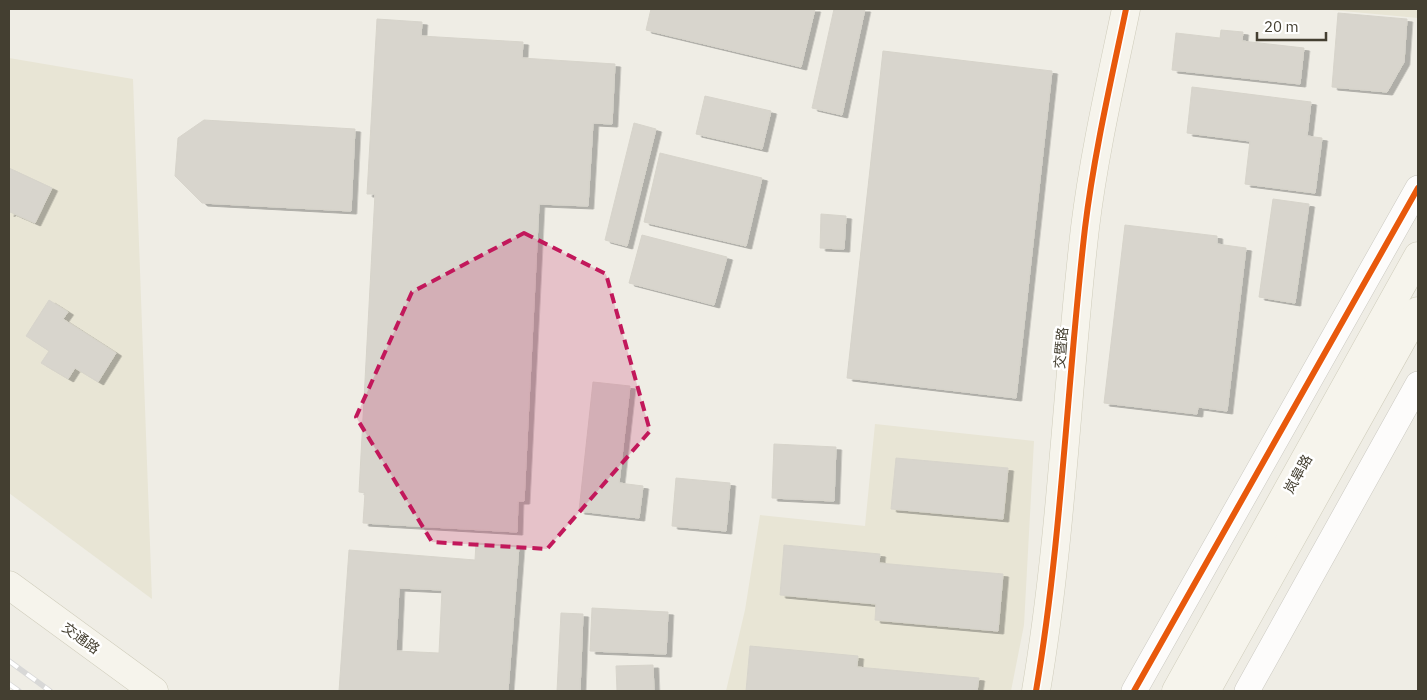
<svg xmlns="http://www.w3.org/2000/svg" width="1427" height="700" viewBox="0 0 1427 700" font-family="'IBM Plex Sans','Noto Sans SC',sans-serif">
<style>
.residential{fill:#e8e5d5}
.building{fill:#d8d5cd;stroke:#d7d4cb;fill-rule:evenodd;filter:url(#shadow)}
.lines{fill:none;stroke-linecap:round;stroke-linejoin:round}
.street-casing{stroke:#cbc9c1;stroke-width:26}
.secondary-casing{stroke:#cfccbb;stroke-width:29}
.street{stroke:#fdfcfb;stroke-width:25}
.secondary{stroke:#f6f4ec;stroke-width:28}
.rail-casing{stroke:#d8d8d7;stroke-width:5.5}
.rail{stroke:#fff;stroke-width:4;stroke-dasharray:11;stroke-linecap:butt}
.cycleway-casing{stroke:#fff;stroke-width:9}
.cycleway{stroke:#e8590c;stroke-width:6}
.marked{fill:#c2185b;fill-opacity:0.2;stroke:#c2185b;stroke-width:4;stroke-dasharray:10 6;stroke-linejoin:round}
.labels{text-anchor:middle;stroke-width:5;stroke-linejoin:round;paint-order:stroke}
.street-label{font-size:14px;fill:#443f31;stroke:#fff}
</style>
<defs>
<filter id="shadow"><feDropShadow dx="5.5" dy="3" stdDeviation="0" flood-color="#0004"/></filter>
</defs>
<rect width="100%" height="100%" fill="#efede5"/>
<g class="residential">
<polygon points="1321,9 1418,9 1418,18"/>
<polygon points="9,58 133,79 152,599 9,493"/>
<polygon points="875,424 1034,441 1024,625 1011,691 726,691 745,610 760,515 865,526"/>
</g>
<g class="building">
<polygon points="651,9 815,9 801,67 646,30"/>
<polygon points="834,9 865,9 842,115 812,108"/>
<polygon points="1338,13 1407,19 1404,62 1387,92 1332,87"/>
<polygon points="377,19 422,22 421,36 523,42 522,58 615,64 612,124 593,123 588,206 539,204 524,501 518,501 517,532 363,523 365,493 359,492 375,194 367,194"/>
<polygon points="1221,30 1243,32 1242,41 1304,48 1300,84 1172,70 1176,33 1220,38"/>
<polygon points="883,51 1052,71 1016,398 847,378"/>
<polygon points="1192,87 1311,102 1307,136 1322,138 1315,193 1245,184 1250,141 1187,133"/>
<polygon points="705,96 771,111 762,149 696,134"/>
<polygon points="204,120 355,129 351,211 202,203 175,176 178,138"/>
<polygon points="634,123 656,129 627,246 605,240"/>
<polygon points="660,153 762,178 746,246 644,222"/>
<polygon points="9,168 52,188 35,223 10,212 9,214"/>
<polygon points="1273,199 1309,204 1295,303 1259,297"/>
<polygon points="821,214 846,216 844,249 820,248"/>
<polygon points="1125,225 1217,236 1217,244 1246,248 1227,411 1198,407 1197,414 1104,403"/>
<polygon points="642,235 727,257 714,305 629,283"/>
<polygon points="49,300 68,312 63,319 116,353 98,382 75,368 68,379 41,363 49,351 26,336"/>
<polygon points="593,382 630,386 619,483 643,486 639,518 579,511"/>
<polygon points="774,444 836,447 834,501 772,498"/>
<polygon points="896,458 1008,468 1003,519 891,509"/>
<polygon points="676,478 730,483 726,531 672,526"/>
<path d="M476 543 519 546 508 691H339L349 550 475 560ZM399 588 442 590 439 653 396 651Z"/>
<polygon points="784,545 880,554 879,563 1003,574 998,631 875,620 876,604 780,595"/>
<polygon points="592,608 668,612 666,654 590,651"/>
<polygon points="561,613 583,614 580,691 557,691"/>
<polygon points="750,646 858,656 857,667 979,678 977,691 746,691"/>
<polygon points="653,665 654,691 617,691 616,666"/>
</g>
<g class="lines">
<defs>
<g id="street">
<polyline points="1134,691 1418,188"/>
<polyline points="1247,691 1418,384"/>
</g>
<g id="secondary">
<polyline points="9,585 154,691"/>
<path d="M1036 691C1062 538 1067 382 1085 228 1094 154 1111 81 1126 9"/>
<polyline points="1176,691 1418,256"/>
<polyline points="1206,691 1418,311"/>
</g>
</defs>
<use href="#street" class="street-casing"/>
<use href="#secondary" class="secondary-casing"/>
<use href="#street" class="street"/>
<use href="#secondary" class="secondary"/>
<defs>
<g id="rail">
<polyline points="9,661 50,691"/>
<polyline points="9,684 19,691"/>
</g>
</defs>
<use href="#rail" class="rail-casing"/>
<use href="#rail" class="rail"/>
<defs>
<g id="cycleway">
<path d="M1036 691C1062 538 1067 382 1085 228 1094 154 1111 81 1126 9"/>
<polyline points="1134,691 1418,188"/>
</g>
</defs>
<use href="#cycleway" class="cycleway-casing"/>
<use href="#cycleway" class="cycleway"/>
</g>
<path class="marked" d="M524 233 606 274 650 431 547 549 432 542 356 417 412 292Z"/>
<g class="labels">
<g class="street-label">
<text transform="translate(1061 348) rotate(-85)" y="5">交暨路</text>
<text transform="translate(1298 474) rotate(-61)" y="5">岚皋路</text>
<text transform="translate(81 638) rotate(36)" y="5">交通路</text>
</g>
</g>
<rect width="1427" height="700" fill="none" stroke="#443f31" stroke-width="20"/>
<path d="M1257 32v8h69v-8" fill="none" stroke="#443f31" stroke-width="2.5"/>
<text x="1264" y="32" font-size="15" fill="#443f31" stroke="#ffffff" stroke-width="4" paint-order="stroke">20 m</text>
</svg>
